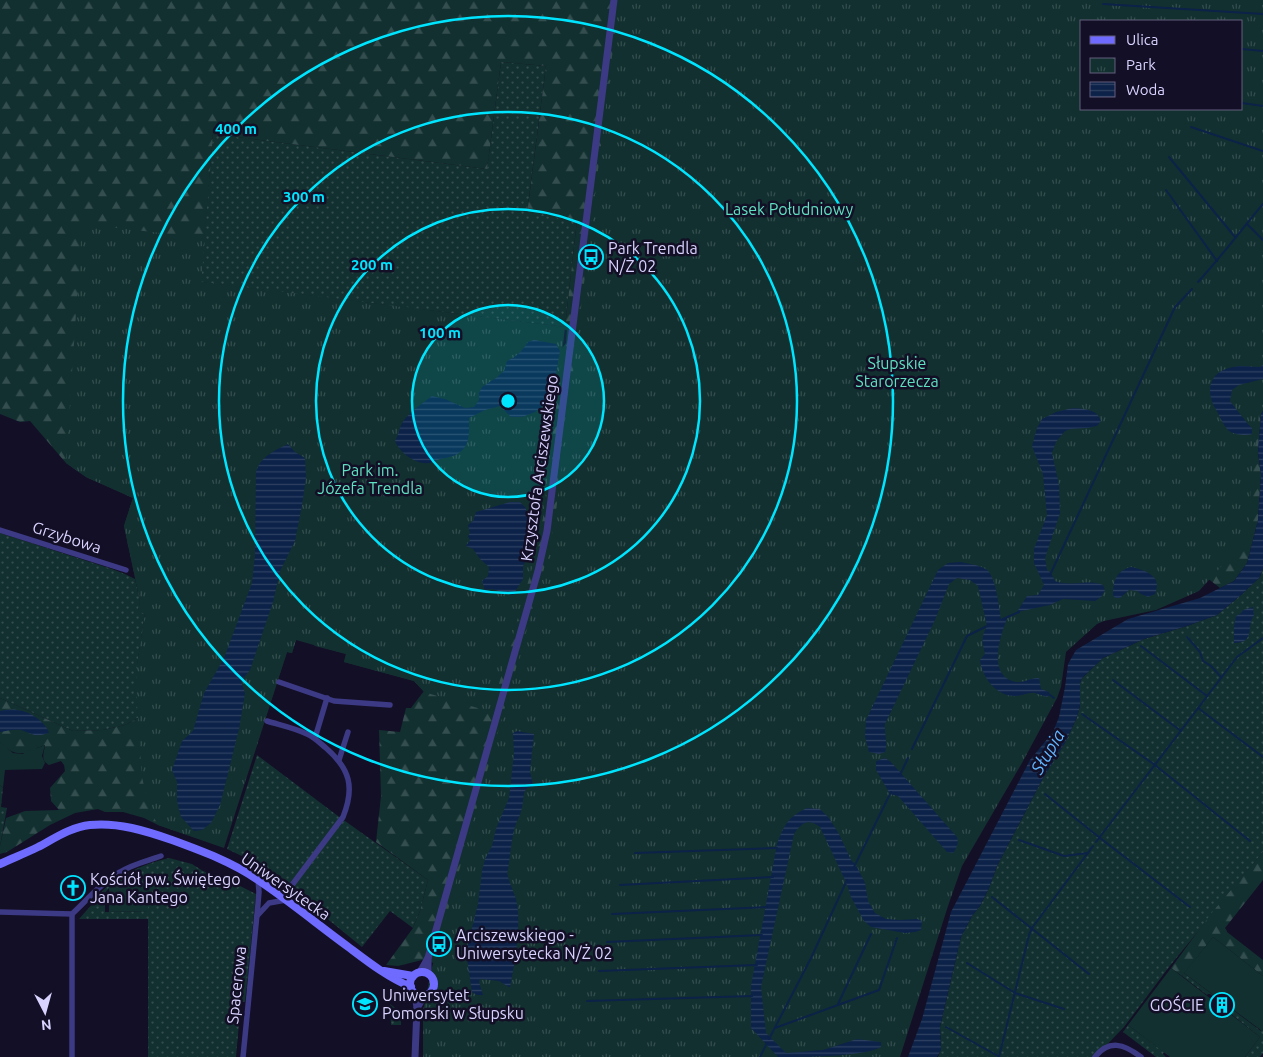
<svg xmlns="http://www.w3.org/2000/svg" width="1263" height="1057" viewBox="0 0 1263 1057" font-family="Ubuntu,sans-serif">
<style>
.grass{fill:url(#grass-dots)}
.forest{fill:url(#forest-firs);fill-rule:evenodd}
.park{fill:url(#park-tufts);fill-rule:evenodd}
.garden{fill:#12302f}
.water{fill:url(#water-rules)}
.lines{fill:none;stroke-linecap:round;stroke-linejoin:round}
.stream{stroke:#0c2248;stroke-width:2}
.minor{stroke:#3d3a85;stroke-width:5.5}
.tertiary{stroke:#3d3a85;stroke-width:7}
.secondary{stroke:#6f6bff;stroke-width:8}
.ring{fill:none;stroke:#00e5ff;stroke-width:2.5}
.labels{text-anchor:middle;stroke-width:5;stroke-linejoin:round;paint-order:stroke}
.park-label{font-size:16px;fill:#5fe0c0;stroke:#130f26}
.poi-label{font-size:16px;fill:#d9d4ff;stroke:#130f26;text-anchor:start}
.street-label{font-size:16px;fill:#d9d4ff;stroke:#130f26}
.water-label{font-size:18px;font-style:italic;fill:#62b6ff;stroke:#130f26}
.centre{fill:#00e5ff;stroke:#130f26;stroke-width:2.5}
.ring-label{font-size:15px;text-anchor:middle;font-weight:bold;fill:#00e5ff;stroke:#130f26;stroke-width:5;stroke-linejoin:round;paint-order:stroke}
</style>
<defs>
<pattern id="grass-dots" width="8" height="8" patternUnits="userSpaceOnUse" patternTransform="scale(1.25)"><rect width="8" height="8" fill="#12302f"/><path d="M2 2h.1M6 6h.1" fill="none" stroke="#344d4e" stroke-width="1.8" stroke-linecap="round"/></pattern>
<pattern id="forest-firs" width="22" height="20" patternUnits="userSpaceOnUse" patternTransform="scale(1.25)"><rect width="22" height="20" fill="#12302f"/><path d="M5 1l3.5 6h-7zM16 11l3.5 6h-7z" fill="#344d4e"/></pattern>
<pattern id="park-tufts" width="24" height="20" patternUnits="userSpaceOnUse" patternTransform="scale(1.25)"><rect width="24" height="20" fill="#12302f"/><path d="M3 7l-1-3M5 7V3M7 7l1-3M15 17l-1-3M17 17v-4M19 17l1-3" fill="none" stroke="#344d4e"/></pattern>
<pattern id="water-rules" width="6" height="5" patternUnits="userSpaceOnUse" patternTransform="scale(1.25)"><rect width="6" height="5" fill="#0c2248"/><path d="M0 2.5h6" fill="none" stroke="#2f4163"/></pattern>
</defs>
<rect width="100%" height="100%" fill="#130f26"/>
<g class="grass">
<polygon points="501,62 546,66 527,213 577,220 565,327 200,282 213,134 487,169"/>
<polygon points="0,533 112,569 125,574 135,579 140,601 138,611 145,613 137,666 138,718 125,725 103,730 73,731 0,698"/>
<polygon points="1263,568 1263,852 1169,967 1124,1027 1095,1057 938,1057 941,1049 940,1027 961,937 972,916 980,906 989,888 997,866 1043,778 1066,741 1077,717 1080,706 1080,683 1082,678 1103,658 1144,639 1187,626 1217,615 1241,595 1260,577"/>
<polygon points="257,755 338,816 428,880 420,911 413,928 390,911 362,947 261,865 227,849"/>
<polygon points="0,785 3,788 1,807 7,808 0,846"/>
<path d="M169 858 192 864 203 871 226 879 256 894 245 1002H241L236 1057H148V919H79L94 902 105 895V912L148 911V886L109 888 105 893 102 894 101 892C121 874 143 864 169 858Z"/>
<polygon points="1184,973 1261,1031 1263,1029 1263,1053 1260,1057 1245,1057 1260,1037 1226,1010 1227,1008 1210,994 1208,994 1207,995 1182,976"/>
<polygon points="390,1004 401,1012 401,1025 391,1025"/>
<polygon points="1128,1025 1164,1052 1163,1054 1166,1057 1156,1057 1123,1032"/>
</g>
<g class="forest">
<path d="M0 0H1101L1082 21V109L434 963 422 960 398 966 386 965 413 928 420 911 428 880 376 842 381 796 379 730 400 732 406 708H411L424 691 414 681 344 662 346 654 315 646 299 629 292 653 287 652 223 847 158 825 144 818 123 812H105L98 809 75 813 50 825 7 852 0 854V846L6 818 25 811 59 810 51 801 50 788 65 771 64 765 61 761 49 765C40 760 44 753 45 745L37 748 36 751C20 755 12 755 0 742V698L73 731 103 730 125 725 138 718 137 666 145 613 138 612 140 601 124 526 133 498 86 477 66 463 30 421 20 422 0 414ZM501 62 546 66 527 214 577 220 565 327 201 282 213 134 487 169ZM458 316 567 330 566 343 560 351Z"/>
<polygon points="1263,379 1263,411 1261,414 1258,452 1261,475 1258,520 1247,563 1234,581 1220,588 1198,571"/>
<polygon points="1263,852 1263,880 1225,928 1227,931 1227,932 1263,960 1263,976 1213,937 1182,976 1171,968 1210,915"/>
</g>
<g class="park">
<path d="M619 0H1263V407L1259 413 1257 433 1253 460 1248 537 1199 591 1156 610 1104 621 1097 624 1066 652 1061 687 1057 698 1022 763 962 866 948 906 900 1057H423V1011L432 967 549 551 555 519 562 465 559 464 569 380 572 381ZM1082 21H1242V109H1082Z"/>
<path d="M82 224 205 238 201 282 565 327 543 518 534 561 491 712 424 692 414 681 344 662 346 654 296 640 292 653 287 652 224 848 158 825C150 812 145 791 142 777L136 687 137 666 145 613 138 612 140 601 124 526 133 498 86 477 66 463Z"/>
</g>
<g class="garden">
<polygon points="0,742 13,753 23,754 28,750 35,751 37,748 45,745 42,756 45,763 42,769 5,770 3,788 0,785"/>
<polygon points="148,886 148,911 109,912 109,888"/>
<polygon points="1213,937 1263,976 1263,1029 1262,1031 1184,973"/>
<polygon points="1171,968 1260,1037 1245,1057 1170,1057 1128,1025"/>
</g>
<g class="water">
<path d="M534 340 556 344 560 351 556 374 543 405 535 412 522 417H511L500 406 485 410 469 418C469 427 470 437 466 445 460 456 450 457 440 459 436 460 433 463 429 463 416 465 400 453 395 441 398 436 399 430 401 425 407 413 422 404 432 396L445 399 465 408 474 407 479 400V393L482 387 496 378 504 371 507 361C518 356 521 352 528 342Z"/>
<path d="M1263 365V379L1239 385 1232 390 1230 401 1247 423 1252 428V434C1245 436 1232 435 1227 429 1222 423 1219 414 1215 408 1205 389 1210 371 1233 367 1241 365 1251 367 1260 367Z"/>
<path d="M1073 408C1085 409 1097 409 1101 421L1097 426 1087 428 1071 429 1065 431 1056 442 1052 453 1059 485 1060 513 1045 558 1047 570 1051 573 1055 581C1072 587 1088 579 1103 585L1105 590 1101 597 1095 601 1063 599 1050 605 1017 612 1027 596 1038 595 1044 585 1034 563V549L1047 515 1043 474 1032 446 1037 428 1042 419 1056 412Z"/>
<polygon points="1263,411 1263,568 1260,577 1241,595 1217,615 1187,626 1144,639 1103,658 1082,678 1080,683 1080,706 1077,717 1066,741 1043,778 997,866 989,888 980,906 972,916 961,937 940,1027 941,1050 937,1057 908,1057 922,1019 951,912 1030,760 1053,732 1059,717 1065,687 1068,664 1076,650 1128,619 1200,598 1234,581 1247,563 1258,520 1261,475 1258,452 1261,414"/>
<path d="M288 444 295 452 305 458 306 478 302 505 295 541 280 571 273 602 250 670 241 681 245 693 239 729 220 805 211 823 202 830 194 831 181 817 177 801V782L172 770 182 741 193 731 204 693 224 658 252 583 255 555 256 472C261 456 274 451 288 444Z"/>
<polygon points="510,502 520,502 526,508 526,513 531,519 533,529 533,540 528,556 523,566 523,579 513,595 492,589 485,590 482,581 488,576 489,567 480,559 473,549 466,546 470,540 468,536 470,533 468,525 473,521 476,512"/>
<path d="M961 562C970 564 980 565 987 570 996 577 999 608 1001 619L1008 616C1001 634 987 672 1012 681 1022 685 1030 677 1039 678L1041 689 1049 692 1050 695 1047 697C1043 696 1039 694 1035 693 1029 692 1022 696 1016 696 997 697 982 678 980 660L985 654C982 642 981 637 987 626L978 586 970 580 957 578 949 584 935 620 885 724C884 733 888 743 885 752L879 754 869 752 865 736 866 720 938 570 948 563Z"/>
<path d="M1131 567C1145 570 1163 576 1155 594L1148 597 1141 594 1137 591 1129 590 1120 598H1116L1113 596C1113 581 1116 571 1131 567Z"/>
<path d="M1253 607 1254 615C1246 626 1256 643 1234 643V627L1236 616 1240 614 1243 610Z"/>
<path d="M4 710C8 710 13 709 17 710 29 711 45 721 49 733 33 738 34 734 21 730 13 729 7 731 0 732V711Z"/>
<path d="M517 731 534 734 530 771 533 785 531 787 527 788C522 794 524 800 522 807 521 815 516 822 514 830 511 843 510 857 508 870L507 873C509 882 513 890 516 899 522 923 515 962 510 987H509L499 981 480 979 479 982 483 995H477L472 992 467 959 468 944 478 904 482 871 485 859 492 846 496 829 509 798 514 753 513 733Z"/>
<path d="M885 758 891 762 957 837C959 844 957 847 953 853L947 852 898 796 890 794 876 770V761Z"/>
<path d="M807 808 820 809 829 818 839 834 851 860 856 865 865 883 868 901 875 913 886 919 900 920 917 919 922 921 921 930 915 932 905 933 871 927 864 921 851 897 846 882 820 827C807 818 802 823 794 834L761 987 766 1033 786 1053 823 1050 857 1039 881 1042V1047C864 1057 802 1057 778 1057L751 1028V986L777 844C784 825 788 817 807 808Z"/>
</g>
<g class="lines">
<g class="stream">
<polyline points="1103,4 1263,14"/>
<polyline points="1242,49 1263,51"/>
<polyline points="1242,103 1263,106"/>
<polyline points="1191,127 1263,151"/>
<polyline points="1169,157 1235,237"/>
<polyline points="1166,190 1217,261"/>
<polyline points="1247,224 1263,240"/>
<path d="M1198 282C1221 257 1241 230 1263 204"/>
<polyline points="1050,575 1175,307 1192,289"/>
<polyline points="1003,619 1019,612"/>
<polyline points="1187,637 1200,652 1203,661 1211,666 1221,677"/>
<polyline points="1141,646 1207,696"/>
<polyline points="1113,680 1181,731"/>
<polyline points="1050,695 1054,698"/>
<polyline points="1198,708 1263,757"/>
<polyline points="1082,714 1155,765 1250,841"/>
<polyline points="912,749 967,636 989,625"/>
<polyline points="900,775 908,758"/>
<polyline points="1045,794 1100,838 1190,907"/>
<polyline points="1019,840 1064,856 1088,853"/>
<polyline points="1096,842 1237,657 1263,638"/>
<polyline points="635,853 777,848"/>
<polyline points="854,867 891,792"/>
<polyline points="620,885 773,877"/>
<polyline points="992,897 1089,974"/>
<polyline points="612,914 767,907"/>
<polyline points="607,942 762,935"/>
<polyline points="967,963 1015,993 1064,1009"/>
<polyline points="599,971 757,965"/>
<polyline points="587,1001 752,996"/>
<polyline points="838,1004 871,934"/>
<polyline points="946,1027 998,1056"/>
<polyline points="775,1028 879,990 897,938"/>
<polyline points="769,1039 811,958 847,880"/>
<polyline points="760,1057 767,1043"/>
<polyline points="999,1057 1029,935 1032,928 1093,846"/>
</g>
<g class="minor">
<polyline points="0,530 126,570"/>
<polyline points="279,682 334,701 390,705"/>
<path d="M267 721C280 725 295 728 307 734 314 737 320 743 326 748 350 769 355 787 343 817L283 897"/>
<polyline points="315,738 327,698"/>
<polyline points="339,760 348,732"/>
<path d="M0 912 72 914C87 900 102 882 120 872 133 864 147 861 161 856"/>
<polyline points="257,916 269,903 286,900"/>
<polyline points="72,1057 72,914"/>
<polyline points="243,1057 258,904 259,892 258,879"/>
<path d="M1095 1057C1109 1039 1124 1044 1141 1057"/>
</g>
<g class="tertiary">
<polyline points="428,958 428,973"/>
<polyline points="420,972 428,958 538,571 547,531 614,0"/>
<polyline points="415,993 417,1008 415,1057"/>
<polyline points="417,1008 425,995"/>
</g>
<g class="secondary">
<path d="M0 864C13 858 26 853 38 847 55 838 71 827 90 825 118 822 146 831 172 840 202 851 232 862 258 880 288 900 317 924 347 946 367 961 387 977 411 987"/>
<polyline points="384,971 413,976"/>
<circle cx="422" cy="984" r="12"/>
</g>
</g>
<circle cx="508" cy="401" r="96" fill="#00e5ff" fill-opacity=".12"/>
<g class="ring">
<circle cx="508" cy="401" r="96"/>
<circle cx="508" cy="401" r="192"/>
<circle cx="508" cy="401" r="289"/>
<circle cx="508" cy="401" r="385"/>
</g>
<defs>
<symbol id="bus-ring" viewBox="-11 -11 22 22"><circle r="9.5" fill="#130f26" stroke="#00e5ff" stroke-width="1.5"/><path d="M-5-6H5V4H4V6H2V4H-2V6H-4V4H-5ZM-3.5-4V0h7V-4ZM-3.5 1.2v1.5H-2V1.2ZM2 1.2v1.5H3.5V1.2Z" fill="#00e5ff"/></symbol>
<symbol id="church-ring" viewBox="-11 -11 22 22"><circle r="9.5" fill="#130f26" stroke="#00e5ff" stroke-width="1.5"/><path d="M-1.2-6h2.4v3.5h3.3v2.4h-3.3V6h-2.4V-.1h-3.3v-2.4h3.3Z" fill="#00e5ff"/></symbol>
<symbol id="university-ring" viewBox="-11 -11 22 22"><circle r="9.5" fill="#130f26" stroke="#00e5ff" stroke-width="1.5"/><path d="M0-5L7-2L0 1L-7-2ZM-4 1L0 2.5L4 1V4Q0 6-4 4Z" fill="#00e5ff"/></symbol>
<symbol id="building-ring" viewBox="-11 -11 22 22"><circle r="9.5" fill="#130f26" stroke="#00e5ff" stroke-width="1.5"/><path d="M-4-6H4V6H1V3H-1V6H-4ZM-2.5-4.3h1.7v1.8h-1.7ZM.8-4.3h1.7v1.8H.8ZM-2.5-1h1.7V.8h-1.7ZM.8-1h1.7V.8H.8Z" fill="#00e5ff"/></symbol>
</defs>
<g fill-rule="evenodd">
<use href="#bus-ring" x="577" y="243" width="28" height="28"/>
<use href="#church-ring" x="59" y="874" width="28" height="28"/>
<use href="#bus-ring" x="425" y="930" width="28" height="28"/>
<use href="#university-ring" x="351" y="990" width="28" height="28"/>
<use href="#building-ring" x="1208" y="991" width="28" height="28"/>
</g>
<g class="labels">
<g class="park-label">
<text x="789" y="215">Lasek Południowy</text>
<text x="897" y="369">Słupskie<tspan x="897" dy="18">Starorzecza</tspan></text>
<text x="370" y="476">Park im.<tspan x="370" dy="18">Józefa Trendla</tspan></text>
</g>
<g class="poi-label">
<text x="608" y="254">Park Trendla<tspan x="608" dy="18">N/Ż 02</tspan></text>
<text x="90" y="885">Kościół pw. Świętego<tspan x="90" dy="18">Jana Kantego</tspan></text>
<text x="456" y="941">Arciszewskiego -<tspan x="456" dy="18">Uniwersytecka N/Ż 02</tspan></text>
<text x="382" y="1001">Uniwersytet<tspan x="382" dy="18">Pomorski w Słupsku</tspan></text>
<text x="1204" y="1011" text-anchor="end">GOŚCIE</text>
</g>
<g class="street-label">
<text transform="translate(539 468) rotate(-82)" y="6">Krzysztofa Arciszewskiego</text>
<text transform="translate(67 537) rotate(18)" y="6">Grzybowa</text>
<text transform="translate(286 886) rotate(35)" y="6">Uniwersytecka</text>
<text transform="translate(236 985) rotate(-84)" y="6">Spacerowa</text>
</g>
<g class="water-label">
<text transform="translate(1048 752) rotate(-59)" y="6">Słupia</text>
</g>
</g>
<circle cx="508" cy="401" r="8" class="centre"/>
<g class="ring-label">
<text x="236" y="134">400 m</text>
<text x="304" y="202">300 m</text>
<text x="372" y="270">200 m</text>
<text x="440" y="338">100 m</text>
</g>
<rect x="1080" y="20" width="162" height="90" fill="#130f26" stroke="#625e7d"/>
<rect x="1090" y="36" width="25" height="8" fill="#6f6bff" stroke="#625e7d"/>
<text x="1126" y="45" font-size="15" fill="#d9d4ff">Ulica</text>
<rect x="1090" y="58" width="25" height="15" fill="url(#park-tufts)" stroke="#625e7d"/>
<text x="1126" y="70" font-size="15" fill="#d9d4ff">Park</text>
<rect x="1090" y="82" width="25" height="15" fill="url(#water-rules)" stroke="#625e7d"/>
<text x="1126" y="95" font-size="15" fill="#d9d4ff">Woda</text>
<g transform="translate(45 1012) rotate(174)" stroke="#130f26" stroke-width="4" paint-order="stroke">
<path d="M0-4L9 19L0 12L-9 19Z" fill="#d9d4ff"/>
<text y="-8" font-size="14" font-weight="bold" text-anchor="middle" fill="#d9d4ff">N</text>
</g>
</svg>
